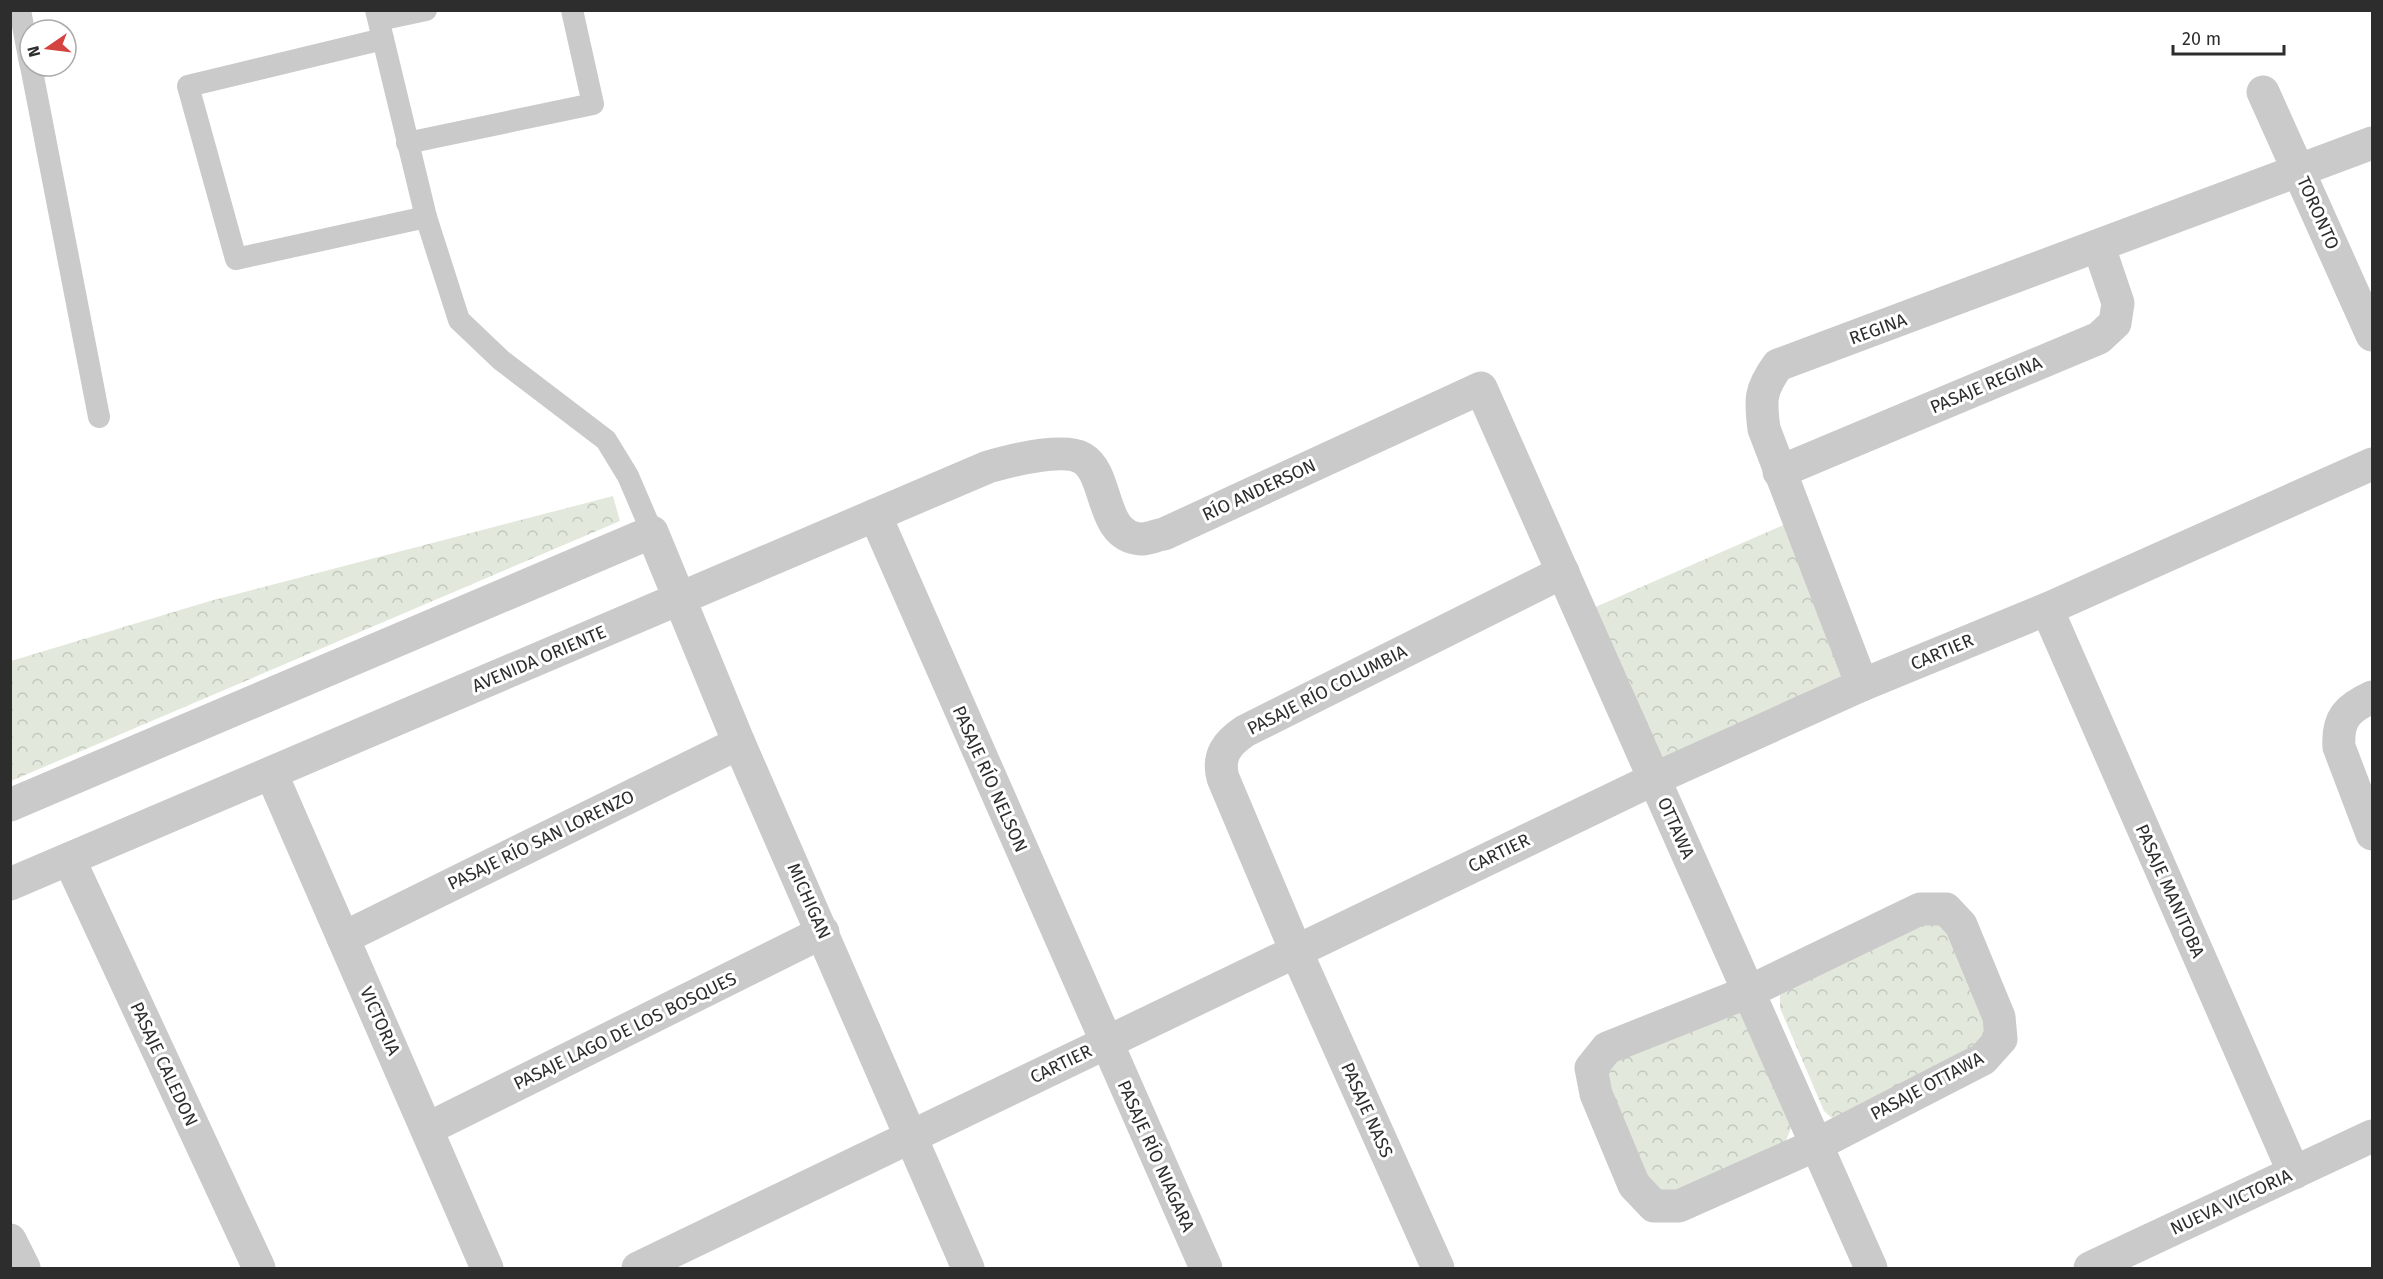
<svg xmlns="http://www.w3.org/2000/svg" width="2383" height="1279" viewBox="0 0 2383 1279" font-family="'Fira Sans',sans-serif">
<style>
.forest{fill:url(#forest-crowns)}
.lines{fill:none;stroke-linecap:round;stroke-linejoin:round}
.service{stroke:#cacaca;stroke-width:22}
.minor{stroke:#cacaca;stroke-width:33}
.labels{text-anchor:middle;stroke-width:6;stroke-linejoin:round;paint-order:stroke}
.street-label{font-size:18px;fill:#2d2d2d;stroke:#fff}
</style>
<defs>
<pattern id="forest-crowns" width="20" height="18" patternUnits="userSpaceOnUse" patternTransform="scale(1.5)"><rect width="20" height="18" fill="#e2e9dc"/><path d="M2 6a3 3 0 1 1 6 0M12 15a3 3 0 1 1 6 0" fill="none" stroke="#c2c8bd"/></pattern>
</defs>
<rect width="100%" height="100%" fill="#fff"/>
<g class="forest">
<polygon points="613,496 620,521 11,781 11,661 210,601"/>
<polygon points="1788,523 1851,682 1663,766 1593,608"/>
<polygon points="1940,917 1992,1036 1833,1119 1824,1111 1780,1008 1780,995 1782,990"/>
<polygon points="1722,1009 1741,1013 1790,1119 1791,1128 1784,1146 1655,1199 1602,1065"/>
</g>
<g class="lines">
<g class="service">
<polyline points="20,10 30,63"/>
<polyline points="376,10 426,217 459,320 501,360 606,440 628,476 652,532"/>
<polyline points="379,20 426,10"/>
<polyline points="383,39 188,86 236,259 426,217"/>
<polyline points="31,66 99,417"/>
<polyline points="407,143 593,104 572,10"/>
</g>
<g class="minor">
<polyline points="2263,92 2372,335"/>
<polyline points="1779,472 2099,338 2115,323 2118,303 2099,247"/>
<polyline points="875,515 1206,1268"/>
<polyline points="2047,609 2294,1173"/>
<path d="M1862 685 1764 429C1760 399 1760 390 1778 365L2372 143"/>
<path d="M2372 697C2348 708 2337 718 2339 747L2372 834"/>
<polyline points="272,775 487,1268"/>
<polyline points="10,805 652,532 739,743 968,1268"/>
<polyline points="69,859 259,1268"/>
<path d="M10 884 988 467C1009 461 1062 447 1082 458 1110 474 1099 537 1141 539 1148 539 1157 535 1164 534L1481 388 1871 1268"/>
<polygon points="1920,909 1946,909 1961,925 1999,1017 2001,1039 1983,1059 1816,1145 1679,1206 1654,1206 1634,1185 1596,1094 1591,1068 1607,1048 1748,992"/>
<polyline points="343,938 739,743"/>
<polyline points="427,1129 823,932"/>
<polyline points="10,1240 24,1268"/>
<polyline points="638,1268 1654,779 1862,685 2047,609 2372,464"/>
<path d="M1438 1268 1296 951 1223 778C1217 756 1227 743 1245 731L1563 572"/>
<polyline points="2090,1268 2372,1136"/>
</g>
</g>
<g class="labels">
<g class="street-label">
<text transform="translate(2318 213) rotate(66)" y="6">TORONTO</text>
<text transform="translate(1878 329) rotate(-20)" y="6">REGINA</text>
<text transform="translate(1986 385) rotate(-23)" y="6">PASAJE REGINA</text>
<text transform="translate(1259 490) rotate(-25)" y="6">RÍO ANDERSON</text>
<text transform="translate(1942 652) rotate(-23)" y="6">CARTIER</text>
<text transform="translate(539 659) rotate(-23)" y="6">AVENIDA ORIENTE</text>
<text transform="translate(1327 690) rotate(-27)" y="6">PASAJE RÍO COLUMBIA</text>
<text transform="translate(990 779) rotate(66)" y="6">PASAJE RÍO NELSON</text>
<text transform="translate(1676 828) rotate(66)" y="6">OTTAWA</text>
<text transform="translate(541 840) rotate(-26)" y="6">PASAJE RÍO SAN LORENZO</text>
<text transform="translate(1499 853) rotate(-26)" y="6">CARTIER</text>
<text transform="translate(2170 891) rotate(66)" y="6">PASAJE MANITOBA</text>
<text transform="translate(809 901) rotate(66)" y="6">MICHIGAN</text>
<text transform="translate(380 1021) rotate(66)" y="6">VICTORIA</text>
<text transform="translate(625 1031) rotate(-26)" y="6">PASAJE LAGO DE LOS BOSQUES</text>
<text transform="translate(164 1064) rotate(65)" y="6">PASAJE CALEDON</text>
<text transform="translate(1061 1064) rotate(-26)" y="6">CARTIER</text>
<text transform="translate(1927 1086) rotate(-28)" y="6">PASAJE OTTAWA</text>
<text transform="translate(1367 1110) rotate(66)" y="6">PASAJE NASS</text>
<text transform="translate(1156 1156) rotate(66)" y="6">PASAJE RÍO NIAGARA</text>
<text transform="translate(2231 1202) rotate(-25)" y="6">NUEVA VICTORIA</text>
</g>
</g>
<rect width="2383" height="1279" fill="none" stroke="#2d2d2d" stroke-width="24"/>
<g transform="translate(48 48) rotate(256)"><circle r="28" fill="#ffffff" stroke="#ababab" stroke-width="1.5"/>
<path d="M0-4.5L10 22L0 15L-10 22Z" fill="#d4433f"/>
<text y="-9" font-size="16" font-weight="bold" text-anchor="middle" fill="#2d2d2d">N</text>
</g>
<path d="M2173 45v9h111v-9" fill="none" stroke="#2d2d2d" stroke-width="3"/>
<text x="2182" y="45" font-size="18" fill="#2d2d2d" stroke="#ffffff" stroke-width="4.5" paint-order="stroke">20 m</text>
</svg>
